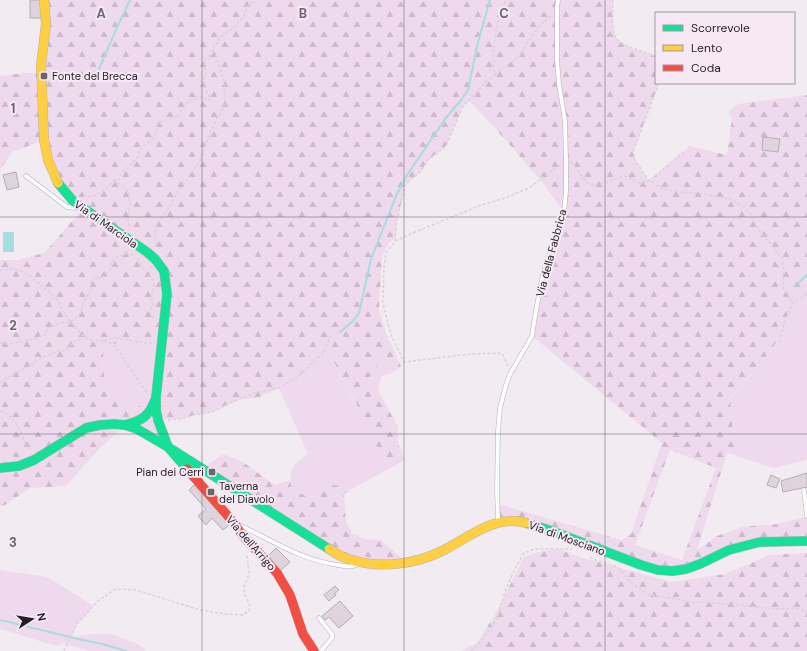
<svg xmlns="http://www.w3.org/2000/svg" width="807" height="651" viewBox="0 0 807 651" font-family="'DM Sans',sans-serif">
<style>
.grass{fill:#efd9ec}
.forest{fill:url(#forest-firs);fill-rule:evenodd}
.water{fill:#a6ddde}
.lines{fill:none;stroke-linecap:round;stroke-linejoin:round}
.stream{stroke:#a6ddde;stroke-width:2}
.building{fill:#dfd4de;stroke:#b3aeb3}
.lane-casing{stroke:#b6b1b6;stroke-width:5}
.fast-casing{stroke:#b6b1b6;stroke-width:10}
.slow-casing{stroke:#b6b1b6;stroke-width:10}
.jam-casing{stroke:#b6b1b6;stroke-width:10}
.path{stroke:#d7d4d7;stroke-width:1.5;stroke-dasharray:3 2;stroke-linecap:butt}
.lane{stroke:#fdfcfd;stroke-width:4}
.fast{stroke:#16e098;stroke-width:9}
.slow{stroke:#ffcf43;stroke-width:9}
.jam{stroke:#f24e42;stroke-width:9}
.grid{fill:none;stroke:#6b666b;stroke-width:1;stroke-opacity:0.55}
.poi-dot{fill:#6b666b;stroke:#f6e8f4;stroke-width:1.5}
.labels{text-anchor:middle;stroke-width:4;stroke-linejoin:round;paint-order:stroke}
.poi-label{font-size:11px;fill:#221e22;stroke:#f6e8f4;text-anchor:start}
.street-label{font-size:11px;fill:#221e22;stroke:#f6e8f4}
.grid-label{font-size:13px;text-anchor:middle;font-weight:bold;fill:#6b666b;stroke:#f6e8f4;stroke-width:4;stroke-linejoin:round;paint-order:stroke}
</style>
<defs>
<pattern id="forest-firs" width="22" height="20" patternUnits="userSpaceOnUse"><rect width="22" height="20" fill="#efd9ec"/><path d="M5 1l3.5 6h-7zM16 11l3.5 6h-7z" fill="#cdbaca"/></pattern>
</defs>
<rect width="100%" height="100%" fill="#f2ecf2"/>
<g class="grass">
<polygon points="807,294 807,460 773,468 734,455 734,446 730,399 772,350 793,303"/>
<polygon points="135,342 146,344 162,342 156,397 168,447 137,429 143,403 131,411 131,407 122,403 104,380 103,346 112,344"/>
<path d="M328 344 344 384 386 457 396 465 350 490C330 481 331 485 314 498L304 495 292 490C288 470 292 465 308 454L279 388C297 377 318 364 328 344Z"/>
<polygon points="374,350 392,373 381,377 378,390 363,379 377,374"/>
<polygon points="0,570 48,577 93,606 77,624 71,637 94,634 112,634 138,644 146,651 89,651 63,643 57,646 53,645 0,629"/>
</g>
<g class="forest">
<path d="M44 0H613C613 10 611 29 616 38 620 46 647 53 656 56V83H659L633 152 635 160 649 181 683 152 690 146 727 155 732 118 728 112 738 104 807 95V294L793 303 772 350 730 398 734 446V455L727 453 697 550 717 536 742 527 762 525H771L807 517V541L760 542 673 571 568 538 498 522V504L621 540 631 534 662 443 532 336 543 274 564 212 542 182 494 127 469 101 463 106 446 146 428 160 421 171 405 185 396 226V237L389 243 382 256 379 310 386 333 401 366 392 373 374 351 378 374 363 379 378 390 398 427V444L405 459 396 465 386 457 375 444 356 403 344 384 327 345 324 352 300 375 279 388 257 398 237 400 212 412 194 415 180 419 158 420 152 408 125 426 98 450 66 486 30 488 5 505 0 506V260H17L44 253 83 209 57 182 44 140 12 152 0 170V76L26 73H41ZM135 342 146 344 162 342 156 397 143 403 132 411 131 407 122 403 104 380 103 347 112 344ZM670 450 716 468 682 560 635 545Z"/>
<path d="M223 454 243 462 275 485 290 480 292 490 304 495 314 498C331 485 330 481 350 490L344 494 346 522 353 534 365 539 381 540 406 562 347 559 202 469Z"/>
<polygon points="558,549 580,557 671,582 725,574 770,555 807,553 807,651 461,651 477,643 496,613 524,557 538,552"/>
</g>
<rect class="water" x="3" y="232" width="11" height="20"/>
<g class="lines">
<g class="stream">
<polyline points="96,76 119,23 130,0"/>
<polyline points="795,286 807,275"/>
<polyline points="340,332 353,321 359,313 371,259 396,196 407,175 445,119 461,100 468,90 478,42 490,0"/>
<polyline points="0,620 78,639 102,644 126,651"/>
</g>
</g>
<g class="building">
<rect x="30" y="0" width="11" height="18"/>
<polygon points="763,137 780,139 778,152 762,150"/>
<polygon points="16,172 19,187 7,190 3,175"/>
<polygon points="807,473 807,487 783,492 781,481"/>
<polygon points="771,475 780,479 776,488 767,485"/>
<polygon points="194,485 230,524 223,530 212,518 206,525 198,516 206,509 189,490"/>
<polygon points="276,548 290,562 280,571 267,557"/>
<polygon points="335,586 339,590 334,594 336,595 329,601 324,595"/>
<polygon points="340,601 353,616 339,628 329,617 325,620 322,616"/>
</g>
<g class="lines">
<defs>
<g id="lane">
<polyline points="26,176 67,207 77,208"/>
<polyline points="804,490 807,516"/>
<polyline points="498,520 497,490 498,431 500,408 506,385 510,374 532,336 535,316 543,274 564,212 566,191 566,160 565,121 559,84 557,60 557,8 558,0"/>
<path d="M241 526C274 541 301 560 338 565 344 566 350 568 356 565"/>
<polyline points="319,618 332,634 332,638 321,651"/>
</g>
<g id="fast">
<polyline points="58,183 73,201 147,252 155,259 164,271 167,294 156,397 156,410 158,420 168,447 187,469"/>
<path d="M125 425C142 421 149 416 155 400"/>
<polyline points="0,468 19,466 34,460 86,428 100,425 114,424 125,425 137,429 168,447 329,549"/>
<polyline points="526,523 549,530 641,565 658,570 673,571 686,569 700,564 729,550 760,542 807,541"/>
</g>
<g id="slow">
<polyline points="44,0 46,24 41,65 44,140 48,160 58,183"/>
<path d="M329 549C335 553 342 557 348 559 379 569 415 565 444 550 469 537 496 514 526 523"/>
</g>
<polyline id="jam" points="187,469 234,523 244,537 277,573 290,595 303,634 314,651"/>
</defs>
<use href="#lane" class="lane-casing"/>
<use href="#fast" class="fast-casing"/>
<use href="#slow" class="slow-casing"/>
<use href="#jam" class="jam-casing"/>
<g class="path">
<path d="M613 0C613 10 611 29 616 38 620 45 647 53 656 56"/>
<polyline points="495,75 500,69 505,67 521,55 529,40 539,26 552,15"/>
<polyline points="659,83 633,152 635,160 649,181 683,152"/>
<polyline points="571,162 573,164 587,183 594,185 604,183 624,176 628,177 637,182 643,183 649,181 654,183 662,189 680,192 703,194 731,199 744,207 751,216 759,230 771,244 782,259 784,269 783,290 793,303"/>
<polyline points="114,180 128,191 130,202 128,220 129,227"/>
<path d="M83 196C97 198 106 190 114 180H118L119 179C120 174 121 172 126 170L127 168 138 157 139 150 148 143 157 132V125C162 121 172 117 178 117 180 113 187 101 191 100 194 99 198 98 202 97L210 101V98L202 82 206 73C205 69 204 64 205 60 207 55 207 59 210 55 212 50 212 47 217 44L218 41 220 37 232 29 244 16 247 7 254 0"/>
<polyline points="395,241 396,226 405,185 421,171 428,160 446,146 463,106 488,80 495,75 493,63 494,44 499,15 506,0"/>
<polyline points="156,247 154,233 156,227 162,217 169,208 176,194 189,177 200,161 208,138 217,118 221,113 225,103 224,81 213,47"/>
<polyline points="138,258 145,272 151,277 154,285 151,298 153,304 150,312 151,316 155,317"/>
<path d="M0 270C4 270 8 269 12 269 24 270 35 280 43 287 47 290 52 293 55 297 60 302 62 310 66 316 71 323 81 335 89 339 101 344 105 338 116 338 128 339 139 344 152 343"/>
<polyline points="104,341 112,344 122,355 127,365 147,392"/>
<polyline points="779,342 785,320 793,303 807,294"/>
<path d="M0 343 10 344 37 338 40 336H44L47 333 46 329C50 327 54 325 58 324 68 320 72 324 80 314 83 309 82 303 85 299 89 293 93 290 91 282L95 277 102 278 110 270 111 263 117 257 125 254 134 255"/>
<polyline points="508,366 503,355 498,353 471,354 404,362 392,337 386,316 383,303 384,266 386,253 390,248 395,241 415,232 479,206 505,198 529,188 561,164"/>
<polyline points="0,382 33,364 41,358 57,351 65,350 69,347 75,341 80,339 83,335"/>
<path d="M0 411C14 415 20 430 25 442 26 445 29 448 30 450"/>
<polyline points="168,420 180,419 194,415 212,412 237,400 258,392 279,388 300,375 324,352 331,335"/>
<polyline points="590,557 593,559 617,567 624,574 631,583 643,591 650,595 677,599 689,602 706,602 776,609 794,608 801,610 807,612"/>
<polyline points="64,651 77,624 98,601 116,589 136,590 200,610 225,614 242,615 249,611 250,606 245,595 244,587 249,574 247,555"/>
<path d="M471 651C479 644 493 627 498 616 500 612 500 606 502 601 507 584 515 568 524 553L536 549H572"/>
</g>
<use href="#lane" class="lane"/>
<use href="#fast" class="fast"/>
<use href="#slow" class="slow"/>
<use href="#jam" class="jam"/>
</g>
<path class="grid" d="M202 0V651M404 0V651M605 0V651M0 217H807M0 434H807"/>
<g class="poi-dot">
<rect x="40" y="72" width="8" height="8" rx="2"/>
<rect x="208" y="468" width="8" height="8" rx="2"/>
<rect x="207" y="488" width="8" height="8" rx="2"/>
</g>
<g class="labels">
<g class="poi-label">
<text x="52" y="80">Fonte del Brecca</text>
<text x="204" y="476" text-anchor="end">Pian dei Cerri</text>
<text x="219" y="490">Taverna<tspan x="219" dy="13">del Diavolo</tspan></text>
</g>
<g class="street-label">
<text transform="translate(106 224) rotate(35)" y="4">Via di Marciola</text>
<text transform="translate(551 253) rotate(-75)" y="4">Via della Fabbrica</text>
<text transform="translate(567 538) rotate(20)" y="4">Via di Mosciano</text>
<text transform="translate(251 543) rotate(49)" y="4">Via dell'Arrigo</text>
</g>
</g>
<g class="grid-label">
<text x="101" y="18">A</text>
<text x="303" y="18">B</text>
<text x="504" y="18">C</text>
<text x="13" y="113">1</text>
<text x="13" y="330">2</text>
<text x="13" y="547">3</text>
</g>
<rect x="655" y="12" width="140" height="72" fill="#f6e8f4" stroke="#a197a0"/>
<rect x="663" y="25" width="20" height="6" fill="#16e098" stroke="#a197a0"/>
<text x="691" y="32" font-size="12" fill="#221e22">Scorrevole</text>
<rect x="663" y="45" width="20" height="6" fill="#ffcf43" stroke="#a197a0"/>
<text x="691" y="52" font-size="12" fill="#221e22">Lento</text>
<rect x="663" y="65" width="20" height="6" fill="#f24e42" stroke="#a197a0"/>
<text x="691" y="72" font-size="12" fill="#221e22">Coda</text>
<g transform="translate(32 619) rotate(78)" stroke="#f6e8f4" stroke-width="3" paint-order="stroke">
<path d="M0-3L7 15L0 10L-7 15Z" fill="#221e22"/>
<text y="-6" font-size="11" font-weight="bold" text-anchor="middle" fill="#221e22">N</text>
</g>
</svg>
